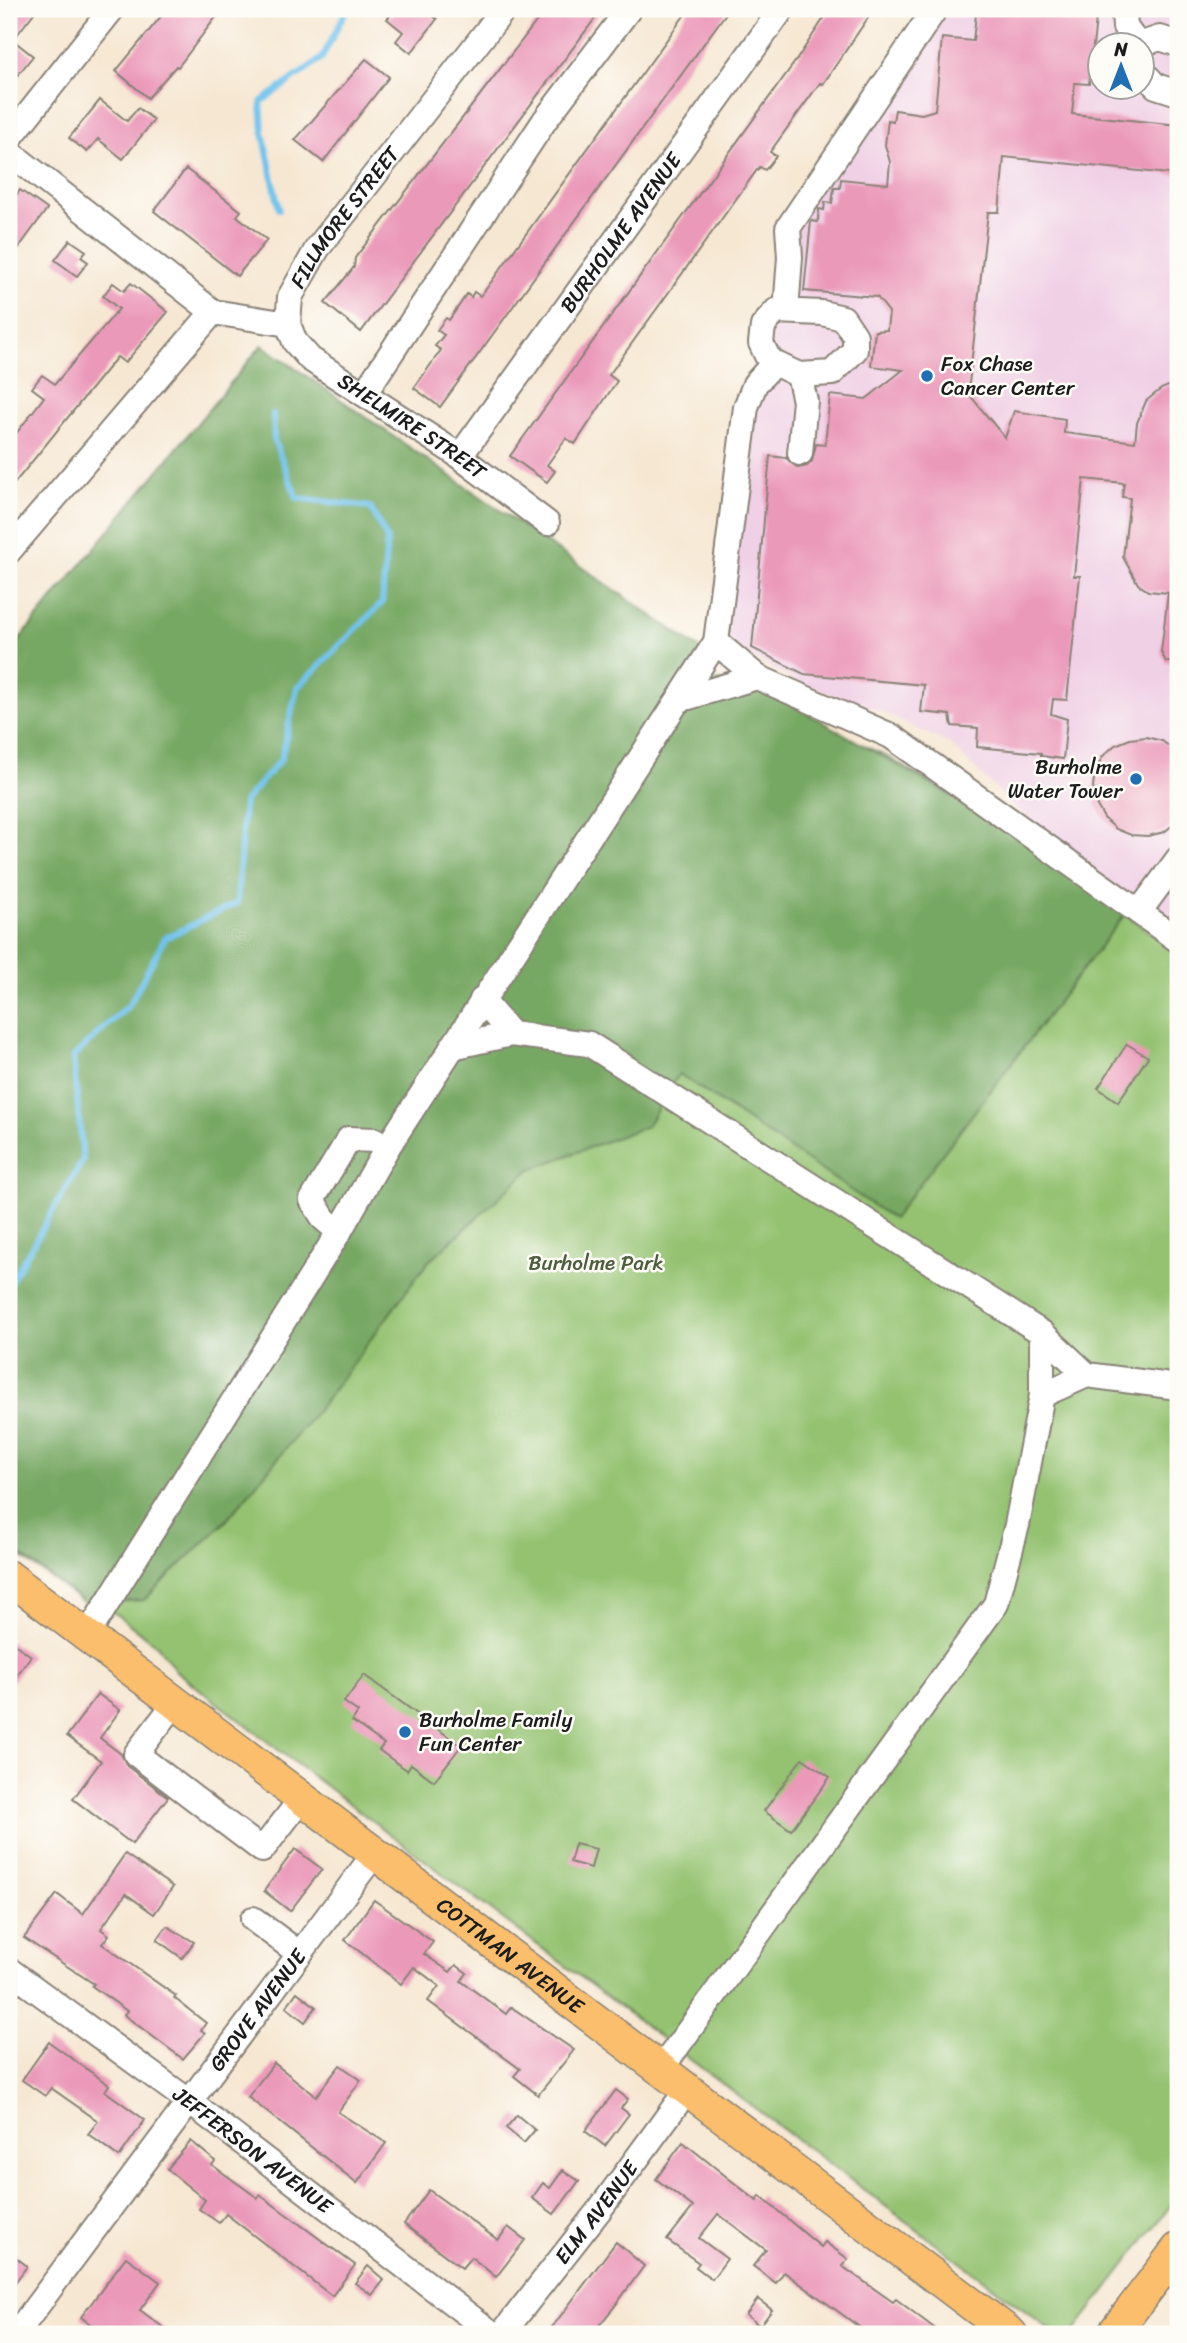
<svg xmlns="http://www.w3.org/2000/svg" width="1187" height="2343" viewBox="0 0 1187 2343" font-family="Sriracha,sans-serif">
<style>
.built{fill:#f0d0e5;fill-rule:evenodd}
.green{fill:#94c271;stroke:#586f46;stroke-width:2}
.forest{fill:#77a863;stroke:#4a6240;stroke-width:2}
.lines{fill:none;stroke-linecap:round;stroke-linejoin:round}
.stream{stroke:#71c3ed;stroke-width:6}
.building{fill:#eb99b9}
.minor-casing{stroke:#898277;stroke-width:28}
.major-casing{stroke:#898277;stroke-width:35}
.minor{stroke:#fff;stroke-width:24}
.major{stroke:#fabe6d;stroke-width:32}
.poi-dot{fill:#1f6fb2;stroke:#fdfcf7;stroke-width:2.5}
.labels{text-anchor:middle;stroke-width:5;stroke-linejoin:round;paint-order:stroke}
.street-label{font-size:21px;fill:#1c1c1c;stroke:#fdfcf7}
.poi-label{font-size:21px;fill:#1c1c1c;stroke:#fdfcf7;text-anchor:start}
.park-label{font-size:21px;fill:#4c5e3e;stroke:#fdfcf7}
</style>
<rect width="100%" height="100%" fill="#fdfcf7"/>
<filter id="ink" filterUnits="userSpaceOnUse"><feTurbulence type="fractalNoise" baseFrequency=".0143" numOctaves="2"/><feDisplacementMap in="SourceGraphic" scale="14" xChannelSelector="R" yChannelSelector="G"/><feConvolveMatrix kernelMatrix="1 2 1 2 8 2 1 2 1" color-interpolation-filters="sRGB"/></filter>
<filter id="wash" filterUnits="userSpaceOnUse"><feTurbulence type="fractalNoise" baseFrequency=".00686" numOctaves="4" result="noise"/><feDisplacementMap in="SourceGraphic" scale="28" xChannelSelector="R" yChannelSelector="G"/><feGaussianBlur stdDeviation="1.57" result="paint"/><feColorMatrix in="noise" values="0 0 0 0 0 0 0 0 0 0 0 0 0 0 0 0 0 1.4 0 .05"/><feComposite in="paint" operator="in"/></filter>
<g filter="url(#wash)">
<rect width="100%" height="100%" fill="#f6e7d2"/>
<path class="built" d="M930 9H1178V931L1035 828 950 744 873 708 806 686 710 635 734 400 754 364 750 329 757 314 776 297 780 227ZM1100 46H1142V88H1100Z"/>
<polygon class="green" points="262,345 684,676 881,753 990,818 1178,952 1178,2196 1072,2334 1056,2334 299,1766 176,1671 158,1646 101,1603 96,1611 9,1548 9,652"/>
<polygon class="forest" points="262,345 700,649 684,676 762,687 990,818 1125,914 893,1219 679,1074 647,1126 529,1170 428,1262 325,1401 226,1521 144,1600 101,1603 96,1611 9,1546 9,652"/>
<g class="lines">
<g class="stream">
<polyline points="279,209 263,132 261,102 322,58 347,9"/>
<polyline points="9,1285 83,1160 73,1057 129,1005 165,938 237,903 244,802 281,759 297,688 382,603 387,539 370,507 297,498 274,440 273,414"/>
</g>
</g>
<g id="blocks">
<g class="building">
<polygon points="9,9 37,9 13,40 33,56 9,86"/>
<polygon points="167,9 222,9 178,67 176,66 148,98 116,71"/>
<polygon points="396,9 423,9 437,19 411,53 396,41 403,32 387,19"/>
<polygon points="546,9 602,9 361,332 325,303 354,267 355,258"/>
<polygon points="689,9 729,9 440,407 414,388 441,350 435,346 444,335 437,330 446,318 449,320 467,294 471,297 474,292 480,296 486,289"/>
<polygon points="830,9 874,9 823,84 820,83 770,152 776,156 765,170 760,167 757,170 609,375 617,381 575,444 566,438 547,465 555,471 547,482 510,456 797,59"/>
<polygon points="987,9 1097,9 1089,84 1075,83 1072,114 1178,125 1178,175 1004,157 999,212 988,212 968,393 1005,438 1014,411 1065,419 1064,433 1135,442 1137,423 1146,401 1161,389 1178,382 1178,662 1166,662 1161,652 1168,593 1148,591 1138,584 1123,557 1130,498 1122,497 1124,483 1084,479 1074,576 1080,576 1067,700 1053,699 1051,714 1067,719 1063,759 1041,756 1041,753 977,747 978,728 952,726 950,715 921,712 924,685 804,674 752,648 770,456 786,458 798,468 807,466 812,461 816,444 825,445 830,395 866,399 903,370 871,366 875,331 887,330 889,312 877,297 804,291 811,221 818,222 819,209 824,210 825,202 832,203 834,188 840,188 841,179 888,184 890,162 885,145 888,120 893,121 895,110 922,114 935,110 942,38 973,41 976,14 986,15"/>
<polygon points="366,59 389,77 323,162 295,140"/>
<polygon points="100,100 127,121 138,108 154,120 123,159 98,139 87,152 69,138"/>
<polygon points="186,169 241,211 237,216 267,240 237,276 154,211"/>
<polygon points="20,190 47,209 9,261 9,206"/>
<polygon points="70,240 86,251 81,257 88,262 77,276 55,260"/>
<polygon points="113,283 124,291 131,283 168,312 125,363 117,357 9,490 9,443 44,397 32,388 42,375 55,384 119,309 103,296"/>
<polygon points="1146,737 1162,741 1178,753 1178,821 1164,832 1148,836 1131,835 1116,829 1104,818 1096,804 1093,787 1095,771 1103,756 1115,745 1130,739"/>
<polygon points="1127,1044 1148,1057 1118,1102 1098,1088"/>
<polygon points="9,1640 31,1656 9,1686"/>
<polygon points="364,1675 461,1746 434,1781 411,1764 407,1770 398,1764 379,1750 384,1744 352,1721 358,1712 344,1702"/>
<polygon points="98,1694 120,1710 100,1738 121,1754 127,1766 168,1797 132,1844 73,1799 101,1761 67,1736"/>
<polygon points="802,1758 830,1777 791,1830 764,1811"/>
<polygon points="575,1844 596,1849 591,1868 570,1862"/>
<polygon points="295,1849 322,1869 290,1911 264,1891"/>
<polygon points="125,1854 173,1887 154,1914 126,1894 101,1929 109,1935 102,1944 176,1996 174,1998 206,2023 201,2030 205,2033 183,2059 124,2015 127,2011 92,1986 94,1984 24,1938 57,1894 83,1914"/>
<polygon points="374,1900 433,1942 424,1954 450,1972 456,1965 467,1973 461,1981 506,2014 511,2007 574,2050 538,2095 514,2076 520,2069 428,2001 439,1986 414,1967 401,1984 345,1940"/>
<polygon points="167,1926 194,1942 182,1958 157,1940"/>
<polygon points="297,1992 316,2007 305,2022 286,2007"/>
<polygon points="49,2042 109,2085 105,2091 145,2120 119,2157 88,2134 98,2121 51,2088 45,2096 22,2080"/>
<polygon points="274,2063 316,2096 340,2065 361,2080 338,2112 386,2143 357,2183 248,2097"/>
<polygon points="616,2090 628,2099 621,2108 629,2114 605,2146 585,2131"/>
<polygon points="517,2115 535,2130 524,2143 506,2128"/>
<polygon points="191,2141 215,2161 212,2165 258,2198 260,2195 355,2265 332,2296 226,2214 219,2223 199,2209 205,2200 167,2169"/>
<polygon points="683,2142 757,2201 760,2196 821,2247 825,2242 848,2259 842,2266 893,2302 896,2299 942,2334 869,2334 784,2272 776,2283 753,2266 766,2250 718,2214 699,2238 727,2259 712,2279 696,2267 699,2263 667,2240 693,2207 656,2179"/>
<polygon points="563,2170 579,2181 554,2214 532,2198 543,2183 550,2188"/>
<polygon points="429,2190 498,2240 508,2227 525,2240 496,2277 471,2257 462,2268 404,2224"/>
<polygon points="616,2242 644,2266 615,2306 592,2334 547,2334"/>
<polygon points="9,2252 27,2266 9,2291"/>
<polygon points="126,2257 160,2282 140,2310 172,2334 103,2334 81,2317"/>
<polygon points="368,2266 384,2280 372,2295 355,2283"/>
<polygon points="758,2299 772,2310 760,2326 746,2315"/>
</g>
</g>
</g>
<g filter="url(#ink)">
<use href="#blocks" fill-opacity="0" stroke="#898277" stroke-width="2"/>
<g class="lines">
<defs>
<g id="minor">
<polyline points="1124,9 1125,27 1139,46"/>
<polyline points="1139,45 1160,38 1178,44"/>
<polyline points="1142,71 1156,86 1178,93"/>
<polyline points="9,139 112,9"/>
<polyline points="9,152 213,312"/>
<polygon points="776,311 822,313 843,318 855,336 855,350 832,373 799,375 774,363 767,356 761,343 763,326"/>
<polyline points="786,311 790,257 788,228 935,9"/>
<path id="s1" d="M288 324 295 342 310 359 455 453 547 523"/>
<polyline points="799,375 805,401 800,453"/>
<polyline points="364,394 545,120 629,9"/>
<path id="s2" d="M460 456 782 9"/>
<path id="s3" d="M9 551 213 312 288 324 290 297 317 249 504 9"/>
<polyline points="716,642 757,677 891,736 1178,940"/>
<polyline points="682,699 757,677"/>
<polyline points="1139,912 1178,859"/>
<polyline points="482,1000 511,1034 589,1044 1042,1333 1087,1375 1178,1387"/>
<polyline points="452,1047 511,1034"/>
<polyline points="339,1232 324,1219 312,1200 349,1139 375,1140 387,1148"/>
<polyline points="1042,1395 1087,1375"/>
<polyline points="86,1637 339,1232 387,1148 716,642 746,407 755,384 774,363"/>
<polyline points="176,1702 136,1754 262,1850 302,1798"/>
<polyline points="253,1919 300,1954"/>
<path id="s4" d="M9 1970 187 2100 493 2334"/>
<polyline points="661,2069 996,1604 1017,1525 1042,1395 1042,1333"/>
<path id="s5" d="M16 2334 375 1853"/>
<path id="s6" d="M502 2334 600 2209 687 2090"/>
</g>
<g id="major">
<path id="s7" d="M9 1577 1011 2334"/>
<polyline points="1113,2334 1178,2249"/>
</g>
</defs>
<use href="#minor" class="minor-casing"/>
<use href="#major" class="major-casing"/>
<use href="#minor" class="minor"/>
<use href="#major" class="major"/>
</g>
</g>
<g class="poi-dot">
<circle cx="927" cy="376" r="7"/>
<circle cx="1136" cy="779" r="7"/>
<circle cx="405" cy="1732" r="7"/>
</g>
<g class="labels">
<g class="street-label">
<text dy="7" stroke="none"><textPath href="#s3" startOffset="514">FILLMORE STREET</textPath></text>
<text dy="7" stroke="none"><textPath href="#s2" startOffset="275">BURHOLME AVENUE</textPath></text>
<text dy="7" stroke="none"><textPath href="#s1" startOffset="164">SHELMIRE STREET</textPath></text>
<text dy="7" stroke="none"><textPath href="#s7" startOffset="628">COTTMAN AVENUE</textPath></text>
<text dy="7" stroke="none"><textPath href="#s5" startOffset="404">GROVE AVENUE</textPath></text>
<text dy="7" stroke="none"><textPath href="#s4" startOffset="303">JEFFERSON AVENUE</textPath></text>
<text dy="7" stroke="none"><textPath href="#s6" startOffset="154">ELM AVENUE</textPath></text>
</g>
<g class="poi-label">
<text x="941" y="371">Fox Chase<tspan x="941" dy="24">Cancer Center</tspan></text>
<text x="1122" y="774" text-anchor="end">Burholme<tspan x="1122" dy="24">Water Tower</tspan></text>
<text x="419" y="1727">Burholme Family<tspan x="419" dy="24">Fun Center</tspan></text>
</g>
<g class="park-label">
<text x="596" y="1270">Burholme Park</text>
</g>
</g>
<rect width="1187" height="2343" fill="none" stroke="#fdfcf7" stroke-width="35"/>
<g transform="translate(1121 66)"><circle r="33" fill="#fdfcf7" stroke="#a3a29f" stroke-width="2"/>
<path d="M0-5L12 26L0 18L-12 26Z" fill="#1f6fb2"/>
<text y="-10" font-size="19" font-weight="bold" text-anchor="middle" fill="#1c1c1c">N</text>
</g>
</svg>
